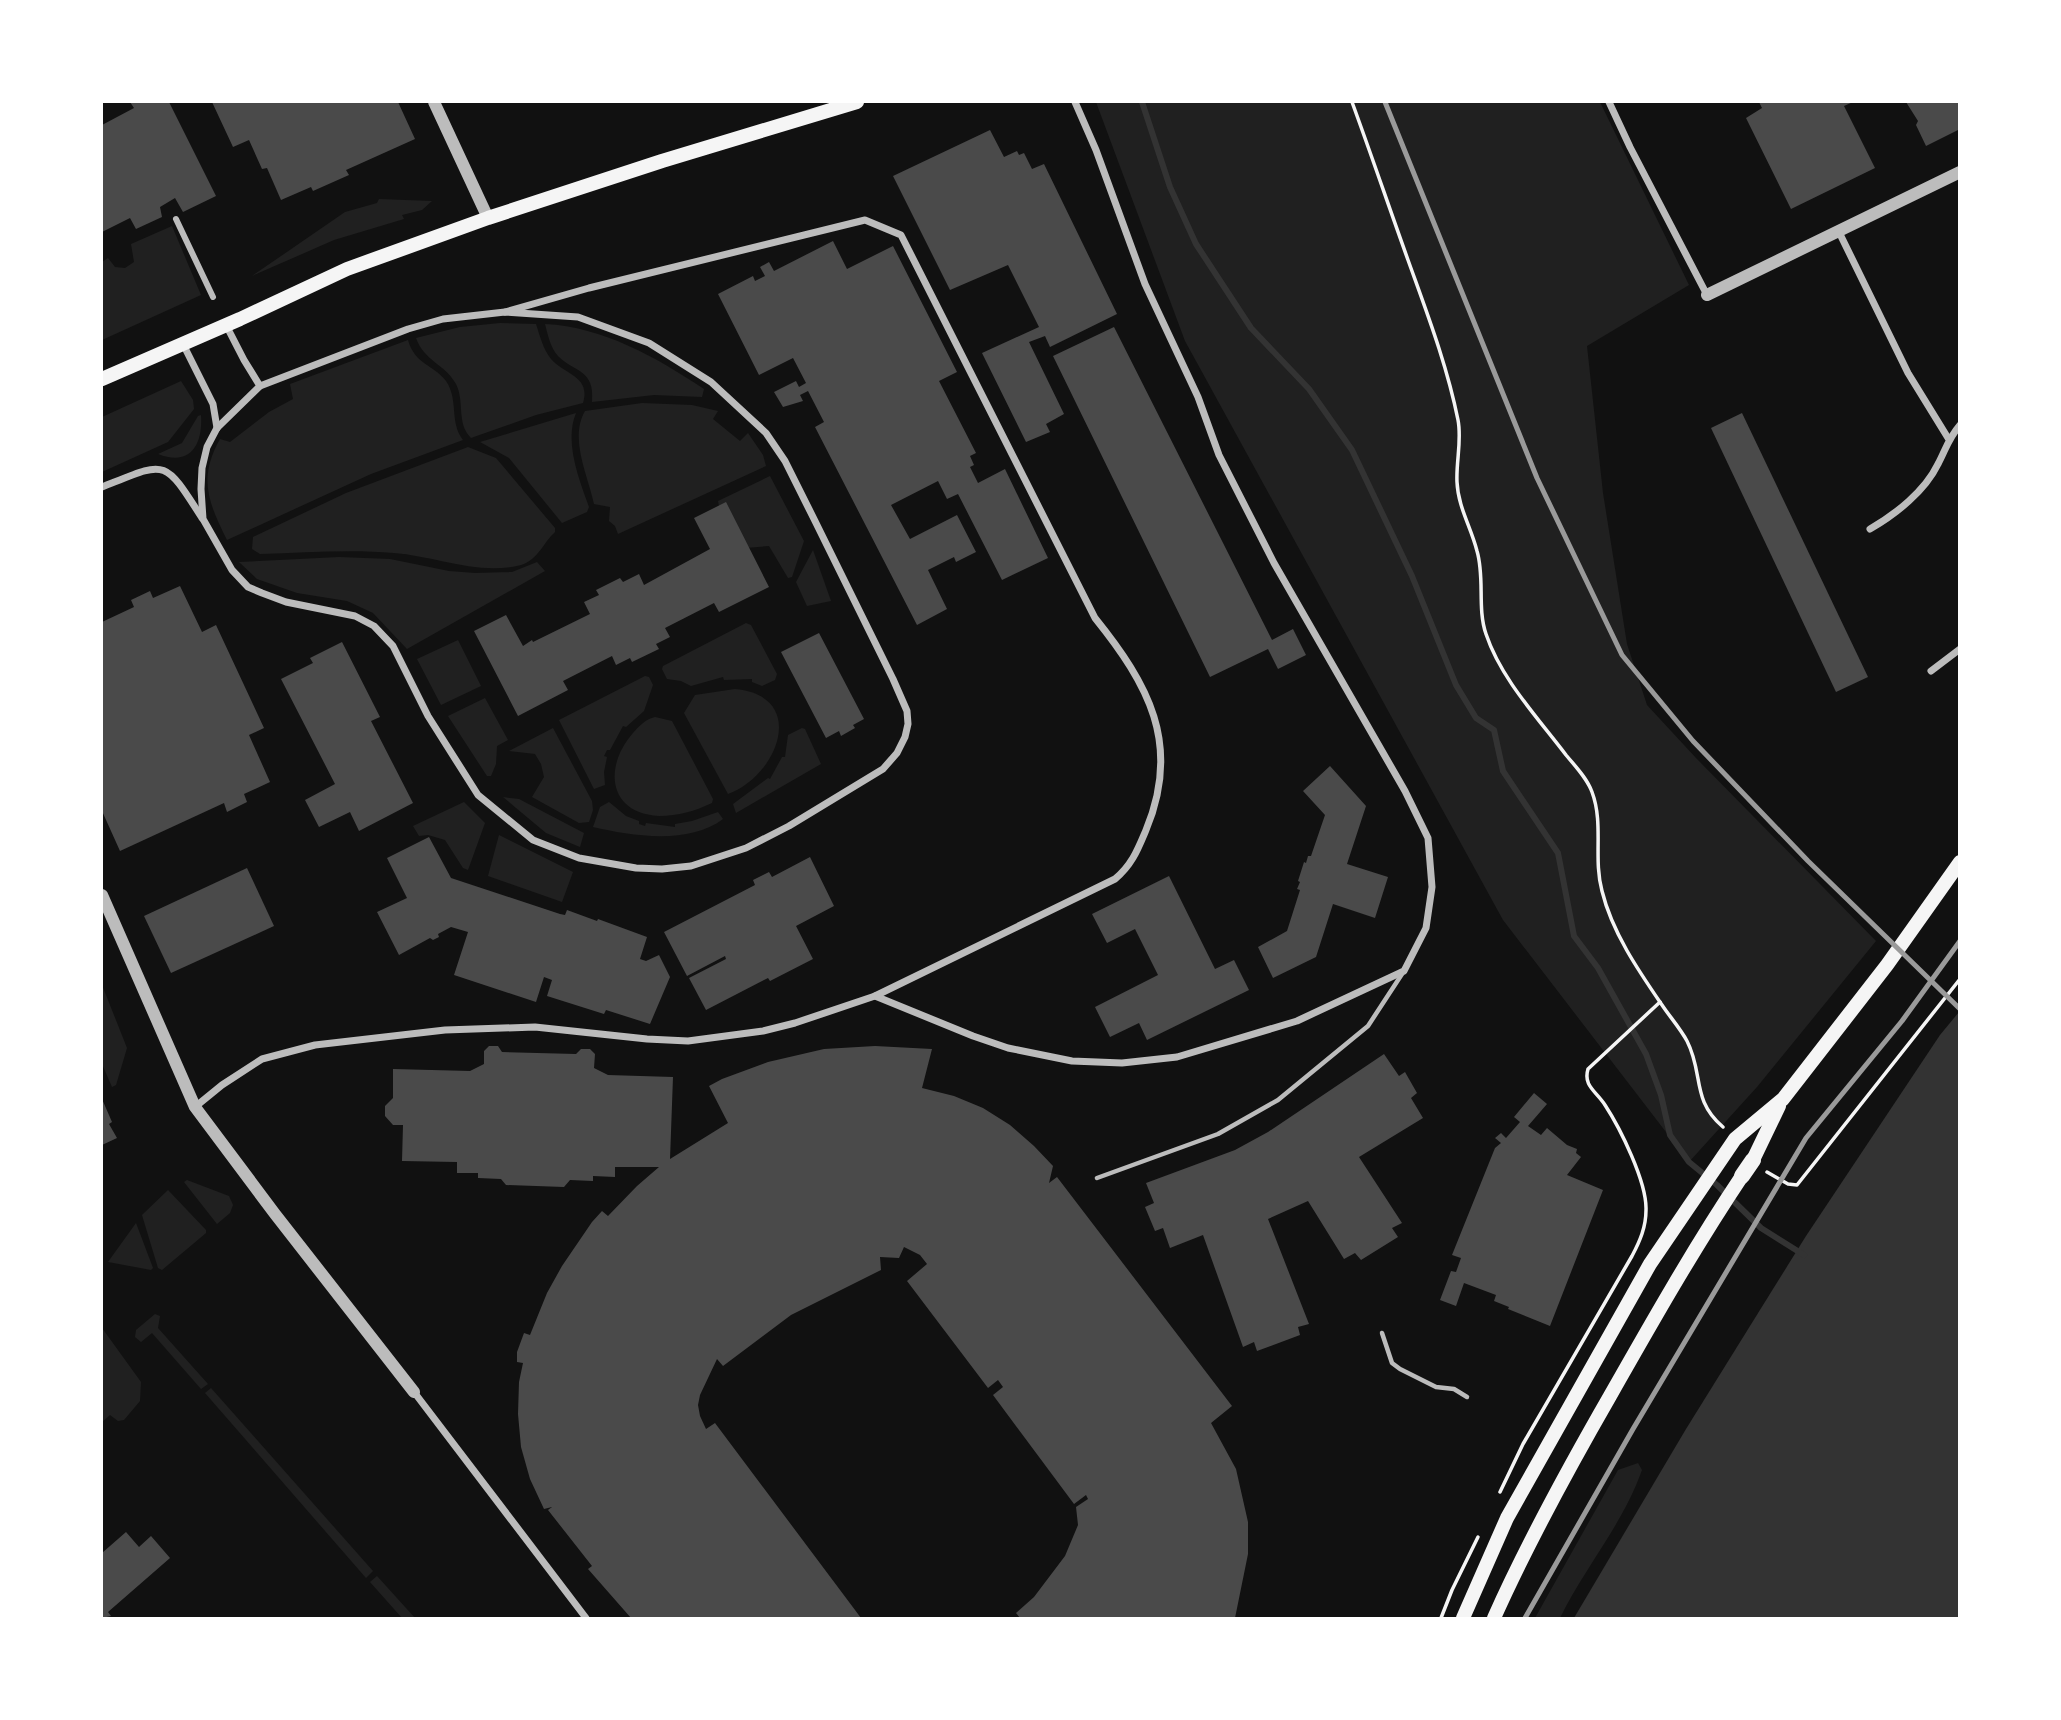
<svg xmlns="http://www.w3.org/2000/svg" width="2061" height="1720" viewBox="0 0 2061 1720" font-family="'Public Sans',sans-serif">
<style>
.green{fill:#202020}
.water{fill:#333}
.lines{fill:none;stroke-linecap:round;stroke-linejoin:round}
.stream{stroke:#333;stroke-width:6}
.building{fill:#4a4a4a}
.path{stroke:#f5f5f5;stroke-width:3.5}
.service{stroke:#bcbcbc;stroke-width:4.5}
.pedestrian{stroke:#bcbcbc;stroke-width:6}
.minor{stroke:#bcbcbc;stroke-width:7}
.tertiary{stroke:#bcbcbc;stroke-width:12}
.secondary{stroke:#f5f5f5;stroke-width:14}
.primary{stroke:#f5f5f5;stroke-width:14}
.trunk{stroke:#f5f5f5;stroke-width:16}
.rail{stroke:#9a9a9a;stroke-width:5}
</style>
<rect width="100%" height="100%" fill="#111"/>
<g class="green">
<polygon points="1096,102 1600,102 1689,285 1587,346 1603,493 1627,644 1647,705 1696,758 1876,941 1757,1087 1689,1162 1503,920 1185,341"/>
<polygon points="379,199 432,201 422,210 402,215 404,219 334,240 252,276 345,212 377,203"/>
<polygon points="172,226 201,295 102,340 102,262 108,258 115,267 125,268 134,262 131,244"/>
<path d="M500 323 536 324C540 336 543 349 551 359 565 375 591 376 583 403L536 415 471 438C456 423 465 402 456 384 445 364 424 361 416 338L460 327Z"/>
<path d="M545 324C603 327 656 357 704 389L702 397 654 395 592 402C595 369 575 373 558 356 550 347 548 335 545 324Z"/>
<path d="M408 340C415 365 433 364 446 381 459 400 449 422 463 440L371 474 227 540C208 502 198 478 220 439L230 442 269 412 293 399 290 384Z"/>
<polygon points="181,381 193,400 194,409 168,442 102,472 102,417"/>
<path d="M642 403 692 405 718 411 713 419 740 441 748 433 763 455 766 466 618 534 615 526 609 521 610 507 594 504C588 475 569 439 585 411Z"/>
<path d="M576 413C564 442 579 479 589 507L587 512 562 523 509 458 480 442Z"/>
<path d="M201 415C203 444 191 467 158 454L182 443 198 416Z"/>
<path d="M468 447 496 458 555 528V532C543 543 538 560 521 565 479 576 435 556 394 553 349 549 304 553 260 554L252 549 253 537 346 493Z"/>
<polygon points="770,476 804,541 792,577 788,578 769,546 733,549 723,527 718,501"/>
<polygon points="813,550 831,601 807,606 796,582"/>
<polygon points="339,557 390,559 449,571 475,573 512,572 537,562 545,571 407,649 373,613 347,601 297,593 257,579 239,562"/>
<polygon points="746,623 751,625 777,674 775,680 762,686 752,682 752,679 724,680 723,677 691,686 681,681 667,679 662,669 663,666"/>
<polygon points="458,640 481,686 441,705 417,659"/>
<polygon points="645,676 649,677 653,685 644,711 626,727 623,726 610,750 607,750 604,756 607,757 604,772 605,785 594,789 559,720"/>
<path d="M735 689C808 696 779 775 728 794L684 713 695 695Z"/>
<polygon points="485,698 508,740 497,746 496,764 491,776 487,776 448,716"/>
<path d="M655 717 672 721 713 799 712 803C695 811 678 816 659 816 607 813 604 766 633 733 639 726 646 719 655 717Z"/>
<polygon points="553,728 592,801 593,810 589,822 579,823 532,797 544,777 541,764 535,754 509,751"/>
<polygon points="802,728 805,729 821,764 736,813 733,804 768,778 770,779 782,757 785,757 788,735"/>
<polygon points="503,797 519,799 584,833 580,847 546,833"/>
<polygon points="464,802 485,823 468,870 463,868 445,840 428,835 419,836 413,826"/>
<path d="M609 802 626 816 639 821V824L645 826 646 823 675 827V824L692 821 718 812 723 819C689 845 632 836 593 827L600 807Z"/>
<polygon points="499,835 573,872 562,902 488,876"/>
<polygon points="102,985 127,1048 116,1085 112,1087 102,1064"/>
<polygon points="187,1180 229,1196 233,1205 230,1213 217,1224 184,1182"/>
<polygon points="168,1190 206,1230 206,1233 162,1270 158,1268 142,1215"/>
<polygon points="136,1223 153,1268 151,1270 108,1262"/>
<polygon points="155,1314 160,1316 158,1328 208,1384 201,1389 152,1333 141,1342 135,1337 136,1330"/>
<polygon points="102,1328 141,1382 140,1401 124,1420 118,1421 110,1415 102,1422"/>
<polygon points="211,1388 373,1571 366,1578 205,1393"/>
<path d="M1638 1463 1642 1470C1623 1524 1585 1567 1560 1618H1535L1618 1470Z"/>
<polygon points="377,1576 415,1618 402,1618 370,1582"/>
</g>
<polygon class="water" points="1959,1012 1959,1618 1574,1618 1686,1429 1806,1236 1940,1035"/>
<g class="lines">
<polyline class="stream" points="1142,102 1170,187 1196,244 1251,328 1309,389 1352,450 1412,576 1456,685 1476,718 1494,730 1503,771 1558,853 1574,936 1598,968 1646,1054 1661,1095 1670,1135 1689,1162 1717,1185 1761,1228 1804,1255"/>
</g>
<g class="building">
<polygon points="130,102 169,102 216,196 183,212 175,198 160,207 162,217 136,229 130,218 102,232 102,125 134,108"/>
<polygon points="212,102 398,102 415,139 346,170 349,175 313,191 311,187 281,200 267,168 262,169 249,140 233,147"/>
<polygon points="1759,102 1853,102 1844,106 1875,168 1791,209 1746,118 1762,108"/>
<polygon points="1906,102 1960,102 1960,129 1926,146 1916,125 1918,121"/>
<polygon points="990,130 1004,157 1017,151 1019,155 1024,153 1032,169 1044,164 1117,314 1050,347 1045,336 1029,342 1064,414 1046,424 1050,432 1026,442 982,353 1039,327 1008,265 950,290 893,176"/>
<polygon points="833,241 847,269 893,246 957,372 939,381 976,453 970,456 974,465 970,467 978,483 1005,469 1048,558 1002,580 958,494 947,499 938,481 891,505 910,539 957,515 976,552 956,562 954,557 928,570 947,609 917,625 815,427 824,422 808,391 800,395 803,401 783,407 774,392 796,381 799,387 806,383 793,358 759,375 718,294 753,276 755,281 765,276 760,267 769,262 774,271"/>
<polygon points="1114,327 1272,640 1293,629 1306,655 1278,669 1268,649 1210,677 1053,356"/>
<polygon points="1742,413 1868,677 1836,692 1711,428"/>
<polygon points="726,502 769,587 719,612 714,603 665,628 670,637 656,644 659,649 632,662 630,658 616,665 612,656 563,681 568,690 518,716 474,631 506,615 523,646 532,640 533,642 590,614 584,602 599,595 596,590 620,578 623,582 639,574 644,585 710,549 694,518"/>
<polygon points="180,586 202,632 216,625 264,728 249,735 270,782 244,794 247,802 227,812 224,803 120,851 102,811 102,622 134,607 131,600 150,591 153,598"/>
<polygon points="819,633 864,719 853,725 855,728 841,736 839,731 826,738 781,652"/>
<polygon points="342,642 380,717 371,721 413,803 359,831 350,812 319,827 305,800 335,784 281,679 313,663 310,658"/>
<polygon points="1330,766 1366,806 1347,864 1388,877 1375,918 1333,904 1316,957 1273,978 1258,947 1287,931 1300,890 1297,889 1300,882 1298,881 1304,862 1306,863 1308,856 1311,856 1325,815 1303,791"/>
<polygon points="429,837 451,878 560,914 565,915 567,910 597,921 598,919 647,937 640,959 646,961 659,955 670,977 650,1024 606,1010 604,1014 547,996 552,980 544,977 536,1002 454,975 468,932 451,927 438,934 439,937 433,940 430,938 399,955 377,912 407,898 387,858"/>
<polygon points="810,857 834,906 796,926 813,959 770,981 768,978 706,1010 689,978 726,959 725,956 687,976 664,932 755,885 753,880 769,872 772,877"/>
<polygon points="247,868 274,926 171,973 144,916"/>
<polygon points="1169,876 1215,969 1234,960 1249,990 1147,1040 1139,1023 1110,1037 1095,1007 1158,975 1135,929 1107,943 1092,914"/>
<polygon points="489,1046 498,1046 502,1052 576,1054 581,1049 590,1049 595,1054 594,1068 608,1075 673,1077 670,1159 728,1123 709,1086 722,1079 768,1062 824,1049 875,1046 932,1049 922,1088 954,1096 983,1108 1010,1125 1034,1146 1053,1166 1049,1183 1057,1177 1232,1406 1211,1423 1236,1469 1248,1522 1248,1554 1235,1618 1020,1618 1016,1613 1034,1597 1065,1556 1078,1525 1076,1507 1088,1499 1086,1495 1074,1504 993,1395 1003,1387 998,1380 988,1388 907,1281 927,1264 920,1255 904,1247 899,1258 880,1257 881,1270 791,1315 723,1366 717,1359 700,1395 698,1405 700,1416 706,1429 715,1423 861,1618 631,1618 588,1569 592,1566 548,1510 552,1507 544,1509 530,1479 521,1447 518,1414 519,1382 523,1363 517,1362 517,1352 524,1333 530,1335 547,1293 562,1266 592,1222 602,1211 608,1216 637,1186 659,1167 615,1167 615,1177 593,1176 593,1181 570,1180 564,1187 506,1185 501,1179 478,1178 478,1173 457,1173 457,1162 402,1161 403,1125 393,1125 385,1116 385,1106 393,1098 393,1069 470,1071 484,1064 484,1051"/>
<polygon points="1384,1054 1399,1076 1405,1072 1417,1093 1411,1098 1423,1118 1359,1157 1402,1223 1392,1228 1398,1237 1361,1260 1355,1253 1344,1259 1308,1201 1268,1219 1309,1324 1298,1327 1300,1335 1257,1351 1254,1342 1243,1347 1203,1235 1170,1248 1163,1228 1155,1231 1145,1207 1154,1203 1146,1183 1235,1150 1268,1132"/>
<polygon points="1534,1093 1547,1104 1528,1126 1541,1135 1547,1128 1567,1145 1577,1149 1576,1153 1581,1157 1567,1175 1603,1190 1550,1326 1508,1309 1509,1307 1494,1301 1496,1295 1464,1283 1456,1306 1440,1300 1451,1271 1456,1272 1461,1258 1452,1255 1495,1148 1501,1143 1495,1138 1501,1133 1506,1138 1520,1122 1514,1117"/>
<polygon points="102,1099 112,1122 109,1124 117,1138 102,1145"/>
<polygon points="126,1532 139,1547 151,1536 170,1558 108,1612 111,1616 102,1618 102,1553"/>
</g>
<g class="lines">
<g class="path">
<path d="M1352 102C1371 154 1389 207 1408 260 1427 313 1447 365 1458 420 1462 440 1456 461 1457 482 1458 507 1471 527 1477 551 1485 578 1477 608 1486 634 1501 679 1538 718 1566 755 1575 766 1587 778 1592 792 1604 824 1593 858 1602 891 1612 932 1638 970 1662 1005 1670 1017 1680 1028 1687 1041 1704 1074 1691 1100 1723 1127"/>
<polyline points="1767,1172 1788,1184 1797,1185 1960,979"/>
<path d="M1500 1492 1523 1444 1632 1256C1640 1241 1646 1227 1646 1210 1647 1182 1620 1128 1605 1105 1596 1091 1583 1086 1588 1069L1660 1002"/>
<polyline points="1441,1618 1452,1590 1478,1537"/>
</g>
<g class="service">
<polyline points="1097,1178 1218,1134 1278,1100 1368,1026 1402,974"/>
<polyline points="1382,1333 1392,1363 1400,1369 1436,1387 1454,1389 1467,1397"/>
</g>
<polyline class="pedestrian" points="176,219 213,297"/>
<g class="minor">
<polyline points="1609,102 1630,147 1707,295"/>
<polyline points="1838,230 1908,373 1948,438"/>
<polygon points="505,312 578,317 649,343 711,382 766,433 785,461 815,521 893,679 907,711 908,724 905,737 897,753 883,769 789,826 746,848 691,866 662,869 636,868 579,858 533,840 478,795 428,716 393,646 374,626 355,616 286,602 262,593 248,587 232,570 203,519 201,489 202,468 207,447 217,428 260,386 408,329 443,319"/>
<polyline points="226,325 244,360 260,386"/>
<polyline points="183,344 213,404 217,428"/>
<path d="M102 487C167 461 163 457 202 518"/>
<path d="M1870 529C1896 514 1925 491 1938 464 1946 449 1948 439 1960 425"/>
<polyline points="1931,671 1960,649"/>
<polyline points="875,996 973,1036 1008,1048 1072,1061 1122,1063 1177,1057 1297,1021 1404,971 1426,928 1432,887 1428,838 1405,791 1274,563 1219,455 1198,397 1145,284 1096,150 1075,102"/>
<path d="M195 1107 222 1085 262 1059 315 1045 445 1030 535 1027 647 1039 688 1041 763 1031 795 1023 875 996 1115 879C1132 865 1138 849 1146 830 1182 744 1148 684 1095 618L901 235 865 220 589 288 505 312"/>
<polyline points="414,1392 586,1618"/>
</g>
<g class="tertiary">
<polyline points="434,102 488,218"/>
<polyline points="1707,295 1960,172"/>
<polyline points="102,895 195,1107 275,1214 414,1392"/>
</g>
<polyline class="secondary" points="102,379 240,319 347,269 488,218 662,161 857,102"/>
<g class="primary">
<polyline points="1753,1160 1779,1106"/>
<polyline points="1463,1618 1507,1518 1650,1264 1735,1139 1783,1099 1887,965 1960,862"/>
<path d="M1494 1618C1528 1542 1568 1469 1610 1396 1652 1322 1694 1248 1742 1176"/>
</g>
<polyline class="trunk" points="1742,1176 1753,1160"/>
<g class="rail">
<polyline points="1385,102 1537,478 1622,655 1693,741 1808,861 1960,1009"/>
<polyline points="1525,1618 1633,1429 1806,1138 1902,1021 1960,941"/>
</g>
</g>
<rect width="2061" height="1720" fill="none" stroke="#ffffff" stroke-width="206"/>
</svg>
